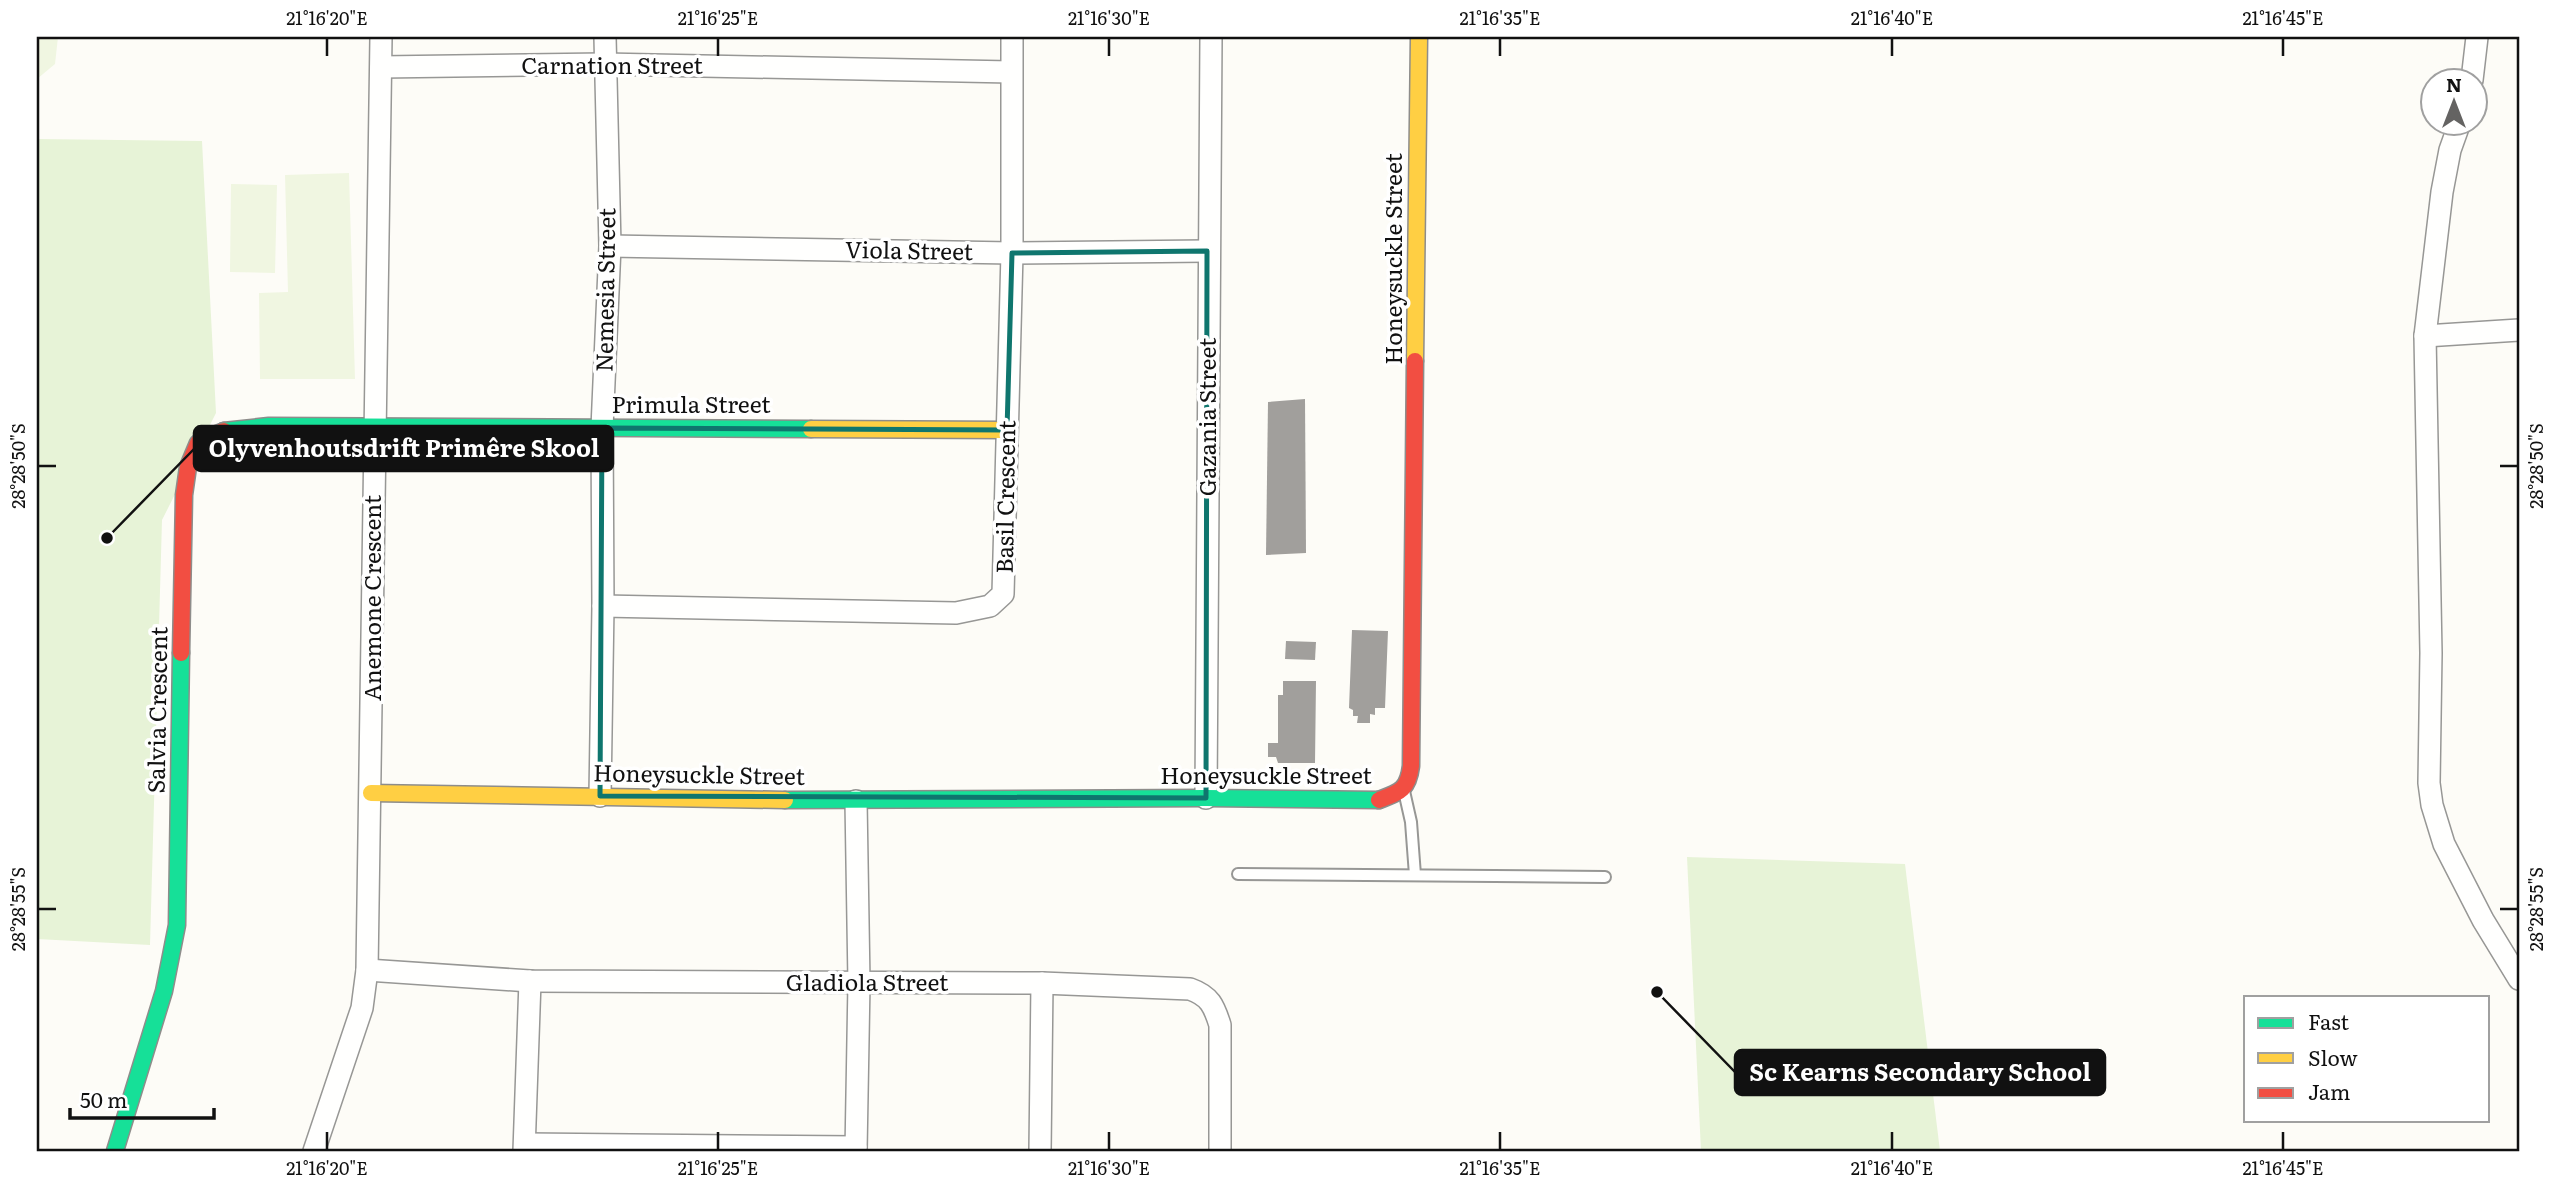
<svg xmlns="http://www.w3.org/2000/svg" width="2556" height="1188" viewBox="0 0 2556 1188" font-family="Literata,serif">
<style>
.green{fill:#e7f3d7}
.pitch{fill:#f0f6e1}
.building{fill:#a19f9c}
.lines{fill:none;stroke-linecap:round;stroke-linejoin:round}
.lane-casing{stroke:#979795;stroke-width:14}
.street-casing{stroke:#979795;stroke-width:24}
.fast-casing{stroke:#8e8d8b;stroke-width:19}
.slow-casing{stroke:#8e8d8b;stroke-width:19}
.jam-casing{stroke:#8e8d8b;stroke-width:19}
.lane{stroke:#fffffe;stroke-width:10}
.street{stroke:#fffffe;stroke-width:21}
.fast{stroke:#16e098;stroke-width:16}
.slow{stroke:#ffcf43;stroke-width:16}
.jam{stroke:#f24e42;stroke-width:16}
.marked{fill:none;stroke:#0f766e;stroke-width:5;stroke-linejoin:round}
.ticks{fill:none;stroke:#111;stroke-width:2.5}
.labels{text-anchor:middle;stroke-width:7;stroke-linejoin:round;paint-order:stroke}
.street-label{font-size:23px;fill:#111;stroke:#fff}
.leader{fill:none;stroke:#111;stroke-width:2.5}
.callout-dot{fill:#111;stroke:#fff;stroke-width:2.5}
.callout{fill:#111;stroke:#111;stroke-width:2.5}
.callout-label{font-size:24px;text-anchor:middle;font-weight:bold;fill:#fff}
.neatline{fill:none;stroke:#111;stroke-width:2.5}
.ticks-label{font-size:18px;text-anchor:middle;fill:#111}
</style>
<rect width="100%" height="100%" fill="#fdfcf7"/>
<g class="green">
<polygon points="37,139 202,141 216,413 162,520 150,945 37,939"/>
<polygon points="1687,857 1905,864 1940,1151 1701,1151"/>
</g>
<g class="pitch">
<polygon points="37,37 58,37 55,64 37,79"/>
<polygon points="349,173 355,379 260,379 259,293 288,292 285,175"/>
<polygon points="231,184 277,185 275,273 230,272"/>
</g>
<g class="building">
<polygon points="1305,399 1306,553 1266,555 1268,402"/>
<polygon points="1352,630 1388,631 1385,708 1375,708 1375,715 1370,714 1370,723 1357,723 1358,716 1353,716 1353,710 1349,708"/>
<polygon points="1286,641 1316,642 1315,660 1285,659"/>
<polygon points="1283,681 1316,681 1315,763 1278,763 1276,757 1268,757 1268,743 1278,743 1278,695 1283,695"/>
</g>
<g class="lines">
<defs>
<g id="lane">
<polyline points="1404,791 1411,822 1415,875"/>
<polyline points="1238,874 1605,877"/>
</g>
<g id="street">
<polyline points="381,67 604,64 1011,72"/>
<polyline points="2472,80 2477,37"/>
<polyline points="2460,122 2450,150 2442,192 2425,336 2431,653 2429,783 2432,805 2444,844 2483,920 2519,979"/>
<polyline points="610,246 1012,253 1207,251"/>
<polyline points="2425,336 2519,330"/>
<polyline points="603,606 956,613 990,606 1003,594 1012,253 1012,37"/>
<polyline points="600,796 603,606 602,428 610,246 605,37"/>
<path d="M1206 798C1207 544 1207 290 1211 37"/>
<path d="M367 970 530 981 1042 983 1190 989C1210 996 1214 1006 1220 1025V1151"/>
<polyline points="525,1144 856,1147"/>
<polyline points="314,1151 362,1008 367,970 381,37"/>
<polyline points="524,1151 530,981"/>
<polyline points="856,1151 859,983 856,801"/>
<polyline points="1040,1151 1042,983"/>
</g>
<g id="fast">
<polyline points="224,431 269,426 811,429"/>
<polyline points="785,800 1206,798 1379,800"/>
<polyline points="115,1151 164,991 177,925 181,653"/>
</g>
<g id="slow">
<polyline points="1415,361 1419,37"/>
<polyline points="811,429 1007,430"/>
<polyline points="371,793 785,800"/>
</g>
<g id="jam">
<polyline points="181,653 184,495 188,467 198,443 206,438 224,431"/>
<path d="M1379 800C1400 792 1408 790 1411 766L1415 361"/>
</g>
</defs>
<use href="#lane" class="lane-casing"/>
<use href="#street" class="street-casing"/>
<use href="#fast" class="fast-casing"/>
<use href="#slow" class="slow-casing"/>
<use href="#jam" class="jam-casing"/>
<use href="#lane" class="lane"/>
<use href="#street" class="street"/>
<use href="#fast" class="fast"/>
<use href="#slow" class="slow"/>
<use href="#jam" class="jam"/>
</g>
<path class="marked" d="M1207 251 1206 798 600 796 602 428 1007 430 1012 253Z"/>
<path class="ticks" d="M327 38V56M718 38V56M1109 38V56M1500 38V56M1892 38V56M2283 38V56M38 466H56M2500 466H2518M38 909H56M2500 909H2518M327 1132V1150M718 1132V1150M1109 1132V1150M1500 1132V1150M1892 1132V1150M2283 1132V1150"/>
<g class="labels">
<g class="street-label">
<text x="612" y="74">Carnation Street</text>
<text transform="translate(909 251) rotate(1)" y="8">Viola Street</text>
<text transform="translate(1394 259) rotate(-90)" y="8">Honeysuckle Street</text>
<text transform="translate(606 290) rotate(-89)" y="8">Nemesia Street</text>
<text x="691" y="413">Primula Street</text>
<text transform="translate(1208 417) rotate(-90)" y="8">Gazania Street</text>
<text transform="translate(1006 497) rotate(-89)" y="8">Basil Crescent</text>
<text transform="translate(373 598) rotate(-90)" y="8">Anemone Crescent</text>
<text transform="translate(158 710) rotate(-89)" y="8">Salvia Crescent</text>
<text transform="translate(699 775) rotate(1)" y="8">Honeysuckle Street</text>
<text x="1266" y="784">Honeysuckle Street</text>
<text x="867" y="991">Gladiola Street</text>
</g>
</g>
<path class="leader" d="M107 538L194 449M1657 992L1735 1072"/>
<g class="callout-dot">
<circle cx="107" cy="538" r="7"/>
<circle cx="1657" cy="992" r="7"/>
</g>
<g class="callout">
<rect x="194" y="426" width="419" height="45" rx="7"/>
<rect x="1735" y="1050" width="370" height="45" rx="7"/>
</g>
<g class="callout-label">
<text x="404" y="457">Olyvenhoutsdrift Primêre Skool</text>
<text x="1920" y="1081">Sc Kearns Secondary School</text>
</g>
<rect width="2556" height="1188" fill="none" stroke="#ffffff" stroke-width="77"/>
<rect x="2244" y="996" width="245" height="126" fill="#ffffff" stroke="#a0a0a0" stroke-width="2"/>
<rect x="2258" y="1018" width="35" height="10" fill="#16e098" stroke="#a0a0a0" stroke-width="2"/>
<text x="2308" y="1030" font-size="21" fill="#111111">Fast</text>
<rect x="2258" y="1053" width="35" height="10" fill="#ffcf43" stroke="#a0a0a0" stroke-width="2"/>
<text x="2308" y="1066" font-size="21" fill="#111111">Slow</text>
<rect x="2258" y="1088" width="35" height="10" fill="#f24e42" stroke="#a0a0a0" stroke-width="2"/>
<text x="2308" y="1100" font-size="21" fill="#111111">Jam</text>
<g transform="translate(2454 102)"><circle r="33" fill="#ffffff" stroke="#a0a0a0" stroke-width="2"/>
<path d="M0-5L12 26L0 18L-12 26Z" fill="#646362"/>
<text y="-10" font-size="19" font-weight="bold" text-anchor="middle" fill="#111111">N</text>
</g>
<path d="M70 1108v10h144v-10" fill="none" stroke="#111111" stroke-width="3.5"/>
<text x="80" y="1108" font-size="21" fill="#111111" stroke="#ffffff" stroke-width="5" paint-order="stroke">50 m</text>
<rect x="38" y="38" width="2480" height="1112" class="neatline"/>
<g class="ticks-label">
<text x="327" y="25">21°16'20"E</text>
<text x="718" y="25">21°16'25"E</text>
<text x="1109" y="25">21°16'30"E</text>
<text x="1500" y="25">21°16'35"E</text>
<text x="1892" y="25">21°16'40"E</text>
<text x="2283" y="25">21°16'45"E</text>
<text transform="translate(19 466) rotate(-90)" y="6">28°28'50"S</text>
<text transform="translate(2537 466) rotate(-90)" y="6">28°28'50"S</text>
<text transform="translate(19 909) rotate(-90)" y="6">28°28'55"S</text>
<text transform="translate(2537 909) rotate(-90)" y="6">28°28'55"S</text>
<text x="327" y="1175">21°16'20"E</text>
<text x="718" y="1175">21°16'25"E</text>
<text x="1109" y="1175">21°16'30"E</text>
<text x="1500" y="1175">21°16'35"E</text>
<text x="1892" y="1175">21°16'40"E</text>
<text x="2283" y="1175">21°16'45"E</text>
</g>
</svg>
